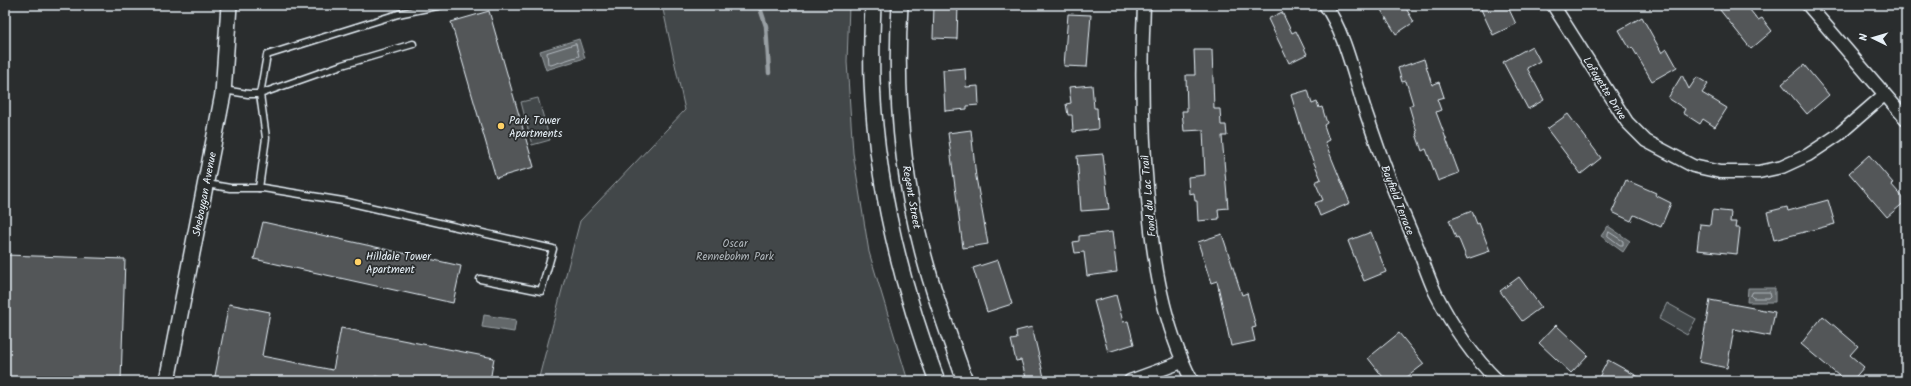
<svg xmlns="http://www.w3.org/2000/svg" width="1911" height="386" viewBox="0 0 1911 386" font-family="Kalam,sans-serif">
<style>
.green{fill:#424648;stroke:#959ca0}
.water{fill:#63686b;stroke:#989fa3}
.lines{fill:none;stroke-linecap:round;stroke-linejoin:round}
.shore{stroke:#b3bac0;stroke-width:1}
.stream{stroke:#989fa3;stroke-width:4.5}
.building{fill:#535759;stroke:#e8f1f8}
.service-casing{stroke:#e8f1f8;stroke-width:9}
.minor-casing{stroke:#e8f1f8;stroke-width:15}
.tertiary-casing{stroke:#e8f1f8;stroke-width:18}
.service{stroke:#2a2d2e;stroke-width:6}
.minor{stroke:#2a2d2e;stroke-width:12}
.tertiary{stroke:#2a2d2e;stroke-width:15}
.poi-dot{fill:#ffd166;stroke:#2a2d2e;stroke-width:1.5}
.labels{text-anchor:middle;stroke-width:3.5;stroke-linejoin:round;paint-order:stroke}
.street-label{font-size:11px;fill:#e8f1f8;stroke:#2a2d2e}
.poi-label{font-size:11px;fill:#e8f1f8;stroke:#2a2d2e;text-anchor:start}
.park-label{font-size:11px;fill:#aeb5ba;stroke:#2a2d2e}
</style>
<rect width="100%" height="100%" fill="#2a2d2e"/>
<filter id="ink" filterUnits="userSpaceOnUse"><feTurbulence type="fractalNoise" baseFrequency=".025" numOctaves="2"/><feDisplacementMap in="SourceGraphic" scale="8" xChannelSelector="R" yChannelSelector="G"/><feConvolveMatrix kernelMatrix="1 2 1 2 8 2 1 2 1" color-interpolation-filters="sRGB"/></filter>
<g filter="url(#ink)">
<g class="green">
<polygon points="662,5 849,5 847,62 853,153 869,252 908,381 538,381 580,221 685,110"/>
<polygon points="538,98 550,140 532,145 521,102"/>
<polygon points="1667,303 1696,319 1687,335 1659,319"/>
</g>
<g class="water">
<polygon points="579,39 585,58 546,70 540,51"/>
<polygon points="1608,226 1630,241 1623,252 1601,236"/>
<polygon points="1748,288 1775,288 1775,302 1747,302"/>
<polygon points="484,315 516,320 514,332 482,327"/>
</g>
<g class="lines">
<g class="shore">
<polygon points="576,44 579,56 551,65 548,64 547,53"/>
<polygon points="1609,232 1623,241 1623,245 1620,245 1608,236"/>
<polygon points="1753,292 1770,292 1771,296 1769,298 1753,298 1751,296"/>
</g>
<polyline class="stream" points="759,5 766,26 769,73"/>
</g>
<g class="building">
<polygon points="934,5 958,5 957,39 933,38"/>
<polygon points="1378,5 1404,5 1414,22 1396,34"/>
<polygon points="1479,5 1507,5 1516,24 1493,35"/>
<polygon points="1716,5 1746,5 1758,20 1762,18 1772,31 1751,49"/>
<polygon points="489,11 534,167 496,178 451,22"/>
<polygon points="1282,12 1292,33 1296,31 1307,54 1289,63 1268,19"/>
<polygon points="1068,14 1091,15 1087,67 1064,66"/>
<polygon points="1642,17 1662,53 1667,49 1677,67 1652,81 1632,47 1630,49 1619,30"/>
<polygon points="1532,46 1540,61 1527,68 1544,100 1528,109 1503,62"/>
<polygon points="1194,50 1212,50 1214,109 1220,109 1221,125 1226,125 1227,136 1222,136 1228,208 1218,209 1219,219 1198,221 1197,201 1195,201 1194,193 1189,194 1188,177 1205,175 1203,130 1184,131 1182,111 1187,111 1186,75 1195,75"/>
<polygon points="1424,59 1432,85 1439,82 1444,97 1437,99 1441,110 1436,112 1459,173 1438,181 1426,149 1422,151 1416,134 1417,133 1409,106 1413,104 1406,81 1402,82 1398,68"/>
<polygon points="1804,65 1829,95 1807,114 1782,84"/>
<polygon points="965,68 966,87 978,86 979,105 967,106 967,109 945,111 943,70"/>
<polygon points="1682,75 1689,89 1697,77 1708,84 1702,93 1727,108 1715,127 1703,119 1700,124 1683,113 1685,109 1668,98"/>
<polygon points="1092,85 1094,108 1097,108 1098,129 1073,132 1072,115 1068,115 1066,104 1071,103 1069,87"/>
<polygon points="1308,90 1312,104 1317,102 1319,108 1322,107 1327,123 1324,125 1329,140 1325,142 1350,203 1320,216 1315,203 1323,200 1315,182 1321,179 1307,147 1291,95"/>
<polygon points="1568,114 1601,158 1581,174 1547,129"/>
<polygon points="971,130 976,177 988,244 963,248 948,133"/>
<polygon points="1103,154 1109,209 1081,211 1077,156"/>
<polygon points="1869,155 1893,183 1891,184 1906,201 1887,217 1849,173"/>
<polygon points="1626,180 1656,193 1655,195 1671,203 1661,227 1634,215 1631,221 1612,212"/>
<polygon points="1828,200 1835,224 1774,240 1767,212 1787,207 1788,211"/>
<polygon points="1712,210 1731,212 1730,222 1736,222 1735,228 1740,228 1737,254 1697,250 1700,224 1710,225"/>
<polygon points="1472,211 1477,224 1479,223 1490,251 1467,259 1458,237 1456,238 1449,220"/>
<polygon points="263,222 461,266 453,303 254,259"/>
<polygon points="1112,232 1117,272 1087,276 1084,252 1075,253 1073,242 1079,241 1079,236"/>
<polygon points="1371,232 1386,272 1364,281 1348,241"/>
<polygon points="1222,234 1242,295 1247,293 1256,327 1252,328 1255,341 1231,346 1217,281 1211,283 1198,242"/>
<polygon points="5,255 125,259 121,381 5,381"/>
<polygon points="998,260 1012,304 987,312 973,268"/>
<polygon points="1519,277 1541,307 1522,321 1500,291"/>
<polygon points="1116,295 1123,322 1128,321 1134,344 1108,352 1094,301"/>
<polygon points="1710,300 1775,312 1770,336 1734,329 1727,368 1699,362"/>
<polygon points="229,304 270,312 262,356 333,370 341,328 494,358 490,381 398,381 375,376 374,381 214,381"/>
<polygon points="1823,316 1858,346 1850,355 1864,367 1852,381 1845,381 1801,344"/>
<polygon points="1556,325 1588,355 1571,373 1539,343"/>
<polygon points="1032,327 1044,377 1027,381 1021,360 1016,361 1011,340 1017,339 1016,331"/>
<polygon points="1399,333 1424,364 1402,381 1386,381 1368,358"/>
<polygon points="1608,360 1646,381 1597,381"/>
</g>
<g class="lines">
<defs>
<g id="service">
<polyline points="224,90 248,94 260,94 267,55 398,14 442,5"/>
<polyline points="207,184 230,188 263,188 343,201 553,249 541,291 480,279"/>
<polyline points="259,188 266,138 260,94 342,65 413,44"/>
</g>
<g id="minor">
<path d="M1144 5C1141 70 1142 134 1148 199 1153 261 1163 325 1192 381"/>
<path d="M1325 5C1345 32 1355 81 1366 113 1381 158 1398 203 1417 246 1423 261 1428 277 1435 292 1451 324 1472 356 1498 381"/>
<polyline points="1553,5 1627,122 1646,141 1693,166 1720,172 1759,172 1782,167 1808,155 1838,135 1884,95"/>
<polyline points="1808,5 1906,119"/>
<polyline points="1130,381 1182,362"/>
</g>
<g id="tertiary">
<path d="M873 5C872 30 871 56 872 81 876 184 901 285 937 381"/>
<path d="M900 5C895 86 901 170 922 249 933 294 950 337 965 381"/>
<polyline points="167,381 223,94 229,5"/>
</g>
</defs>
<use href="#service" class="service-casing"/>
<use href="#minor" class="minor-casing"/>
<use href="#tertiary" class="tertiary-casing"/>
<use href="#service" class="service"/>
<use href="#minor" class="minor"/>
<use href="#tertiary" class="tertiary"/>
</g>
</g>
<g class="poi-dot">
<circle cx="501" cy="126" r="4"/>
<circle cx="358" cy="262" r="4"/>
</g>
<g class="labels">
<g class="street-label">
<text transform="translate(1605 88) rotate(58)" y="4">Lafayette Drive</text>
<text transform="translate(204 194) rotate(-79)" y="4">Sheboygan Avenue</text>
<text transform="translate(1148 196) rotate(-95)" y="4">Fond du Lac Trail</text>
<text transform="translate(912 197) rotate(80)" y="4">Regent Street</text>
<text transform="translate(1398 200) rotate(69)" y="4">Bayfield Terrace</text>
</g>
<g class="poi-label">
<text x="509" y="124">Park Tower<tspan x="509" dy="13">Apartments</tspan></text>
<text x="366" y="260">Hilldale Tower<tspan x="366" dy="13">Apartment</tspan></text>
</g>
<g class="park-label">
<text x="735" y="247">Oscar<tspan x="735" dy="13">Rennebohm Park</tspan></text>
</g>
</g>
<rect width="1911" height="386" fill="none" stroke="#2a2d2e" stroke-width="20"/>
<rect x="10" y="10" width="1891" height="366" fill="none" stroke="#e8f1f8" stroke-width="1.5" filter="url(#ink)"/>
<g transform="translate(1873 38) rotate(275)" stroke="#2a2d2e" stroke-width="3" paint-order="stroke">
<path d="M0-3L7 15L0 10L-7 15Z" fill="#e8f1f8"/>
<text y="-6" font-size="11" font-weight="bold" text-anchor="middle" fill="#e8f1f8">N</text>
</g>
</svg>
